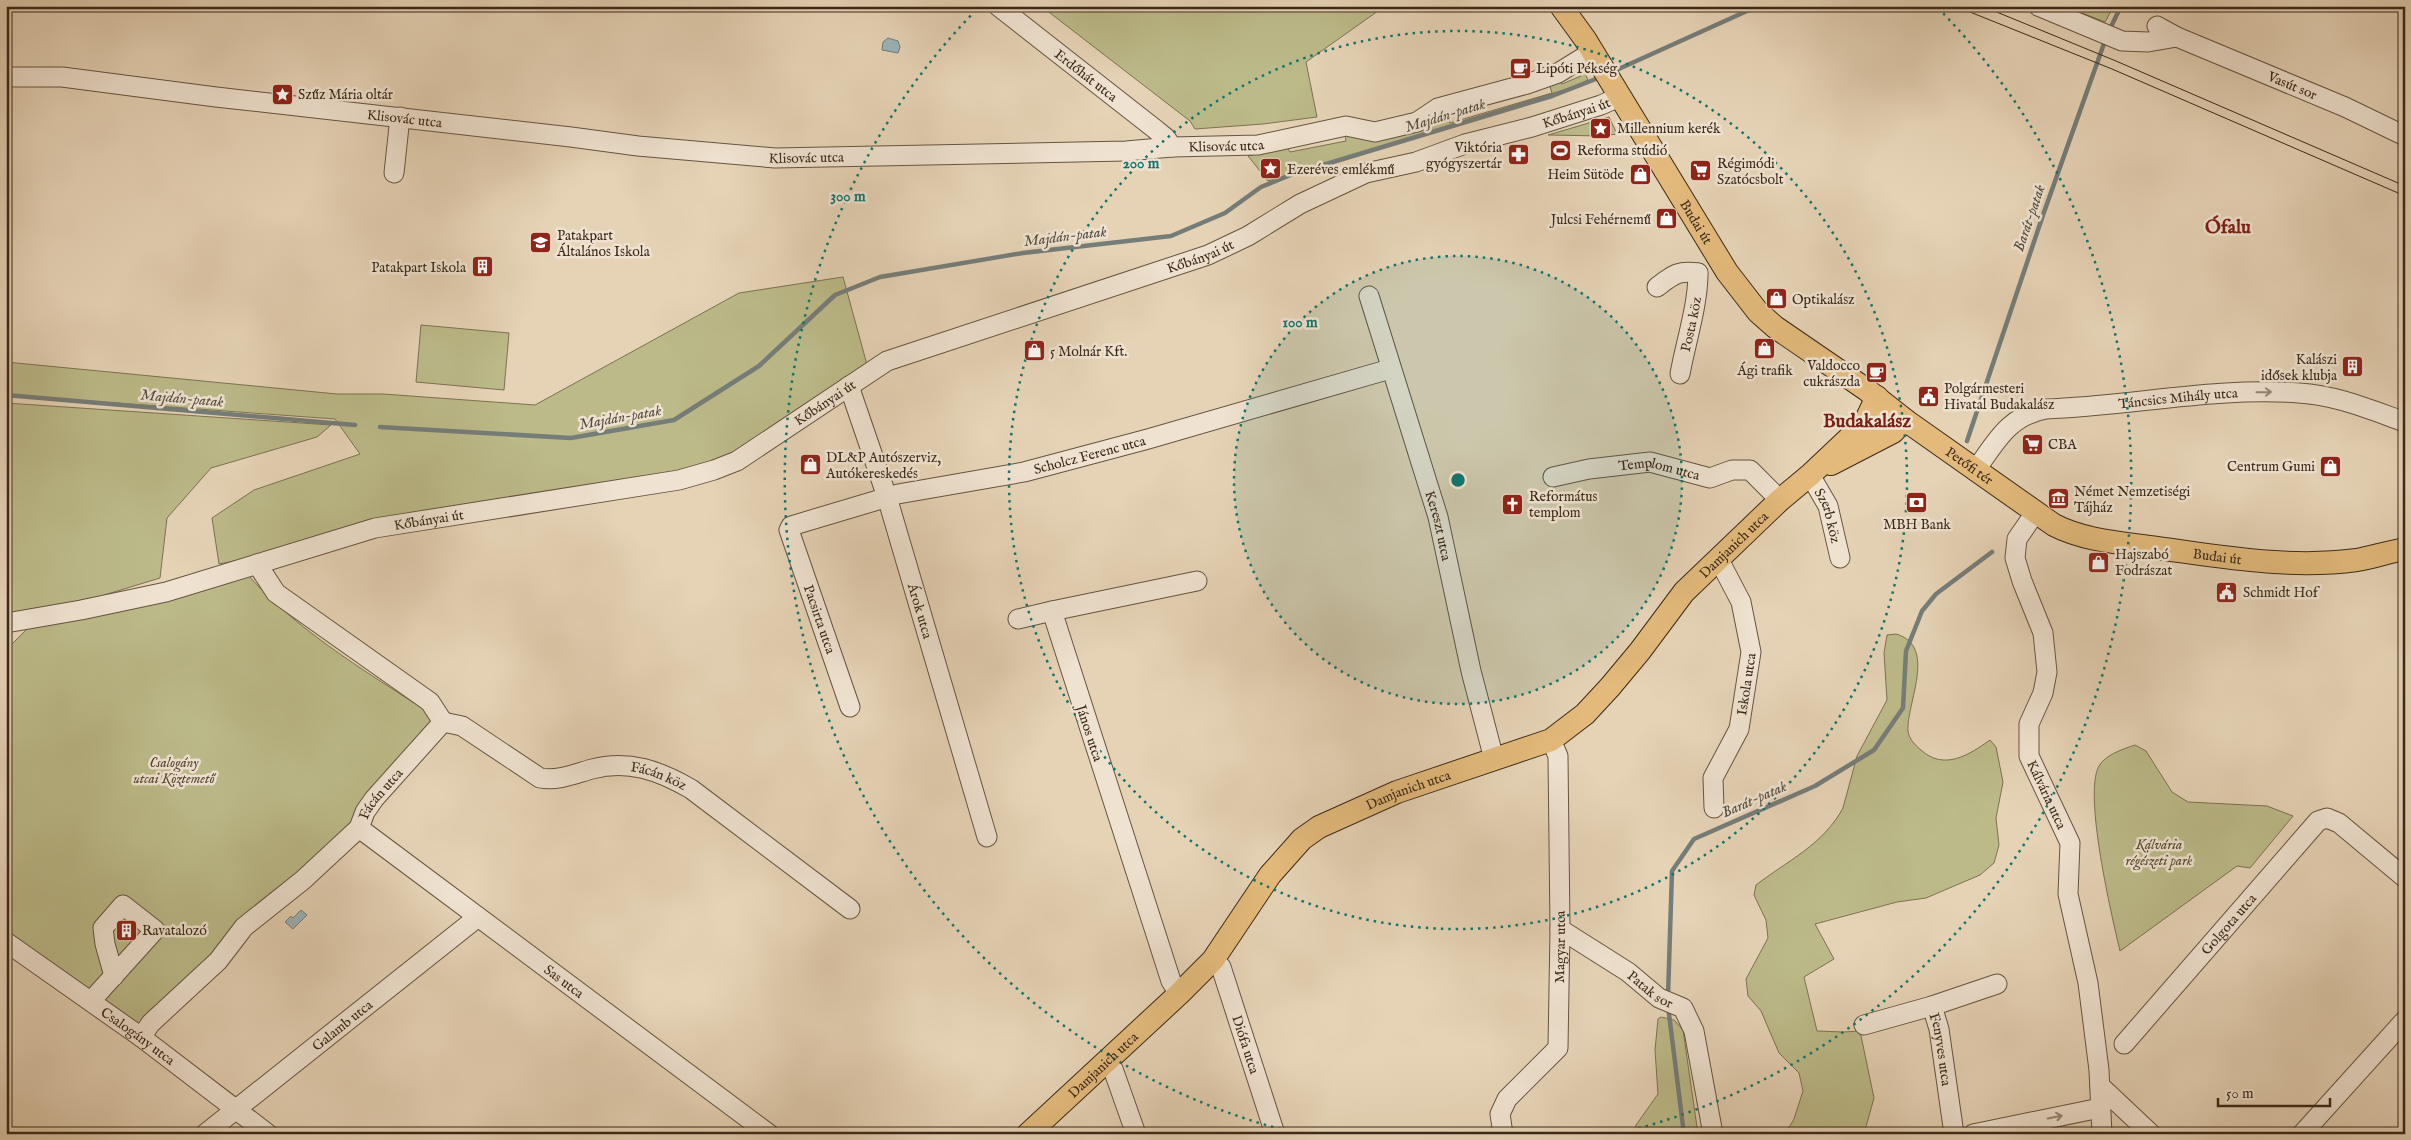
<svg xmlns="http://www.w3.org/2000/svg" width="2411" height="1140" viewBox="0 0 2411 1140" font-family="'IM FELL English',serif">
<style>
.green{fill:#bcba89;stroke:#7c7250}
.water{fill:#9cb5ba;stroke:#757d79}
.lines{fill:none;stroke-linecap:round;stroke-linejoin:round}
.stream{stroke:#757d79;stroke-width:4.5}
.minor-casing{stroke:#665440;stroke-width:21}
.major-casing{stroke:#3b2918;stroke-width:24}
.minor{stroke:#efe2d0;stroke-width:19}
.major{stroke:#e3ba7b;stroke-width:22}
.tram{stroke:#3b2918;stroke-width:1}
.oneway{stroke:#958674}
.ring{fill:none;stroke:#0f766e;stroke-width:2.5;stroke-dasharray:2.5 5}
.labels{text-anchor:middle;stroke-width:5;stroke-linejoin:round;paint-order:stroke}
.poi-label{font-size:14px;fill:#3b2918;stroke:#efe2d0;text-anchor:start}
.street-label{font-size:14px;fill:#3b2918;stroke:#efe2d0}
.park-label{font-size:14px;font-style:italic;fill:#55462f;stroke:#efe2d0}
.water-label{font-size:15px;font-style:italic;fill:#534c40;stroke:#efe2d0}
.district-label{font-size:19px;font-weight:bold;fill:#7a1f14;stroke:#efe2d0}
.centre{fill:#0f766e;stroke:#efe2d0;stroke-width:2.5}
.ring-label{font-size:15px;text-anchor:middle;font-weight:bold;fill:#0f766e;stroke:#efe2d0;stroke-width:5;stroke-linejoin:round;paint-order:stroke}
</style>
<rect width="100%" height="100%" fill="#e6d3b6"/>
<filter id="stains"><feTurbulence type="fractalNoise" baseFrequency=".004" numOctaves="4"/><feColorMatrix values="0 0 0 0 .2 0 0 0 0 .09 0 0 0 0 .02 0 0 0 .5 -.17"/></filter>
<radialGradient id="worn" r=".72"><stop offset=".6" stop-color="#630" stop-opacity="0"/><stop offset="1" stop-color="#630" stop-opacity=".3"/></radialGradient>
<g class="green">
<polygon points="1041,6 1385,6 1306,62 1317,117 1263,124 1195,129 1190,121"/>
<polygon points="2064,6 2114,6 2105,22"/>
<polygon points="1583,69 1588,80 1570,88 1268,181 1248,156 1287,147 1290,152 1346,141 1345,134 1369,140 1447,112 1450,123 1552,93 1549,83 1560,79 1562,84 1581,76 1578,70"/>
<polygon points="1609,117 1617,134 1602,136 1548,135"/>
<polygon points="843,277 869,372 737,461 219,564 212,518 254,490 360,454 335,419 6,395 6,362 337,394 383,394 535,405 739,293"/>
<polygon points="421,325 509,333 504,390 416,382"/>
<polygon points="6,403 331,425 317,437 211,468 167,518 160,578 65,607 6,618"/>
<path d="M248 575C302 636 376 677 443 722L374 799 141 1037 6 929V650L28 628 118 612Z"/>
<path d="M1896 634C1938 646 1906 704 1908 731 1909 739 1915 745 1921 750 1944 771 1969 755 1990 740L1996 747 2003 782 1996 818 1999 845 1994 863 1980 875 1926 898 1897 902 1815 924 1834 959 1804 977 1817 1031 1843 1032 1860 1031 1874 1098 1864 1134H1785L1794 1119 1803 1091 1799 1073 1779 1053 1761 1011 1748 996 1746 979 1768 938 1766 920 1754 895 1756 885C1787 861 1823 845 1843 808L1857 756 1887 700 1884 653 1887 635Z"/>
<path d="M2135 745 2146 751 2172 792 2188 802 2267 806 2293 816 2250 868 2237 866 2120 951C2112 917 2083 794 2099 766 2105 755 2123 749 2135 745Z"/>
<polygon points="1661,1017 1674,1020 1683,1030 1698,1134 1634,1134 1636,1125 1658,1094 1655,1050 1658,1019"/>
</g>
<g class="water">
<polygon points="888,38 898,41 900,47 898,53 882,50 883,42"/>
<polygon points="301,910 307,915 293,929 285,922 291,916 293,918"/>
</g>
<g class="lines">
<g class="stream">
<polyline points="2109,31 2121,6"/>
<polyline points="1612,72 1758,6"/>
<polyline points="6,395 355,425"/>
<polyline points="380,427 571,438 674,420 759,366 835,295 880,277 1023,253 1171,236 1225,213 1261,187 1293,174 1552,96 1601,77"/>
<polyline points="1967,441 2043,215 2106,38"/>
<polyline points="1668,996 1672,871 1694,839 1815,786 1874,750 1903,708 1906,651 1922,611 1936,594 1992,552"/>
<polyline points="1668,1006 1684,1134"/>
</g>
<defs>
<g id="minor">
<path id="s1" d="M998 6 1155 129 1166 138 1172 147"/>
<polyline points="2038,6 2122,41 2148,42 2177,37"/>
<path id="s2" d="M2157 26 2177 37 2345 107 2405 136"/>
<path id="s3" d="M6 77H62L216 97 571 137 638 146 775 158 1126 151 1172 147 1258 145 1346 126 1375 132 1417 122 1438 108 1527 84 1558 73 1592 52"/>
<polyline points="394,173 400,117"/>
<path d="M1657 287C1673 275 1678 270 1698 273"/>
<path id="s4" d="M1369 296 1438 517 1471 671 1494 759"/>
<path id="s5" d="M1680 374C1686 341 1698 305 1698 273"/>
<path id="s6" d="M849 386 887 497 987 837"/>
<path id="s7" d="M1975 471C1996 442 2008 416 2046 409 2130 406 2215 387 2299 393 2336 395 2371 410 2405 422"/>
<path id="s8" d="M1810 475 1828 506 1840 558"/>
<path id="s9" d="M1553 477 1589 469 1650 462 1710 478 1732 470H1750L1780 500"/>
<path id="s10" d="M2035 513 2017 539 2015 558 2022 581 2043 633 2047 672 2043 693 2029 724V756L2070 843 2068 894 2088 983 2099 1070 2102 1134"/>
<polyline points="1018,619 1052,611"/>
<path id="s11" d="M6 623 81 610 166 592 375 528 679 480 714 470 737 461 887 361 1208 255 1248 236 1300 204 1366 173 1416 162 1465 144 1532 127 1601 105 1619 97"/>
<path id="s12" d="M850 707 789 530 791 526 898 494 1024 472 1148 439 1390 369"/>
<path id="s13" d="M443 722 462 726 540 778C559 781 574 774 592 769 628 759 660 771 691 789L850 909"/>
<path id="s14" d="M1714 808 1713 778 1739 729 1751 652 1741 602 1718 558"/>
<path id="s15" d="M359 828 769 1134"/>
<path id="s16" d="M1560 929 1628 972 1659 998 1683 1008 1694 1031 1713 1134"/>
<path id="s17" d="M6 942 141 1037 268 1134"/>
<path id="s18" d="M1213 960 1221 967 1275 1134"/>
<polyline points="1179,994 1171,981 1052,611 1197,581"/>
<polyline points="91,1001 155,930 123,905 103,928 105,944 114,976"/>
<polyline points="1932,1006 1997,984"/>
<path id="s19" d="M1864 1025 1932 1006 1939 1029 1954 1134"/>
<path id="s20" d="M141 1037 151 1023 218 961 244 927 303 880 359 828 365 812 374 799 443 722 430 702 276 593 257 564"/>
<path id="s21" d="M2124 1044 2318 821 2327 818 2339 823 2405 878"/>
<polyline points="1108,1061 1113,1069 1136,1134"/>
<polyline points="2100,1086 2151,1134"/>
<path id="s22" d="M205 1134 478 917"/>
<path id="s23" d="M1503 1134 1500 1114 1507 1099 1558 1048 1560 929 1558 756 1551 740"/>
<polyline points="1973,1134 2100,1108"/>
<polyline points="2302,1134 2405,1020"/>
</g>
<g id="major">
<path id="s24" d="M1561 6 1585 39 1727 272 1758 312 1775 327 1867 390 1905 420 2054 525C2085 541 2122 543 2157 548 2224 557 2289 569 2357 560 2373 557 2389 552 2405 549"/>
<polyline points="1831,464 1893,432 1905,420"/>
<path id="s25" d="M1028 1134 1179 994 1213 960 1270 875 1302 839 1319 827 1397 792 1551 740 1585 714 1610 687 1640 651 1684 592 1780 500 1810 475 1864 424 1877 397"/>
</g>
</defs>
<use href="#minor" class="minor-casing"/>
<use href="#major" class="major-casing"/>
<use href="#minor" class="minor"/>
<use href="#major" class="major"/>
<g class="tram">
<polyline points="1955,6 2112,69 2405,196"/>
<polyline points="1982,6 2116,61 2405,186"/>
</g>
</g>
<defs><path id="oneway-shaft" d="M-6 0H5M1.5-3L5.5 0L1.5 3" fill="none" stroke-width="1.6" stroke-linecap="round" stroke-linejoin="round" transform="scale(1.25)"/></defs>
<g class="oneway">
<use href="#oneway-shaft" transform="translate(2264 392) rotate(-1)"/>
<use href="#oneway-shaft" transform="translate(2055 1117) rotate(-12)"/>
</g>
<circle cx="1458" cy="480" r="224" fill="#0f766e" fill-opacity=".12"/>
<g class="ring">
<circle cx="1458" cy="480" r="224"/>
<circle cx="1458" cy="480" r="449"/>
<path d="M1295 1133A673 673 0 0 1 978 8M1938 8A673 673 0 0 1 1621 1133"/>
</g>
<defs>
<symbol id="cafe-square" viewBox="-11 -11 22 22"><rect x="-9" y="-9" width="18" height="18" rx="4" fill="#8f2418" stroke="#efe2d0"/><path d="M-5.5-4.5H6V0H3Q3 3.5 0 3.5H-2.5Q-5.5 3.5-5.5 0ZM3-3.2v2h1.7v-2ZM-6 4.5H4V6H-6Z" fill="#fff"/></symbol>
<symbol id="sight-square" viewBox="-11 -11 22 22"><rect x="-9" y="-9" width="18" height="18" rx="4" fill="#8f2418" stroke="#efe2d0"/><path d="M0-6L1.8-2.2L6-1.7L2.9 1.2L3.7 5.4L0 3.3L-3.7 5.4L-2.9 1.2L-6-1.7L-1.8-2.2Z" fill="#fff"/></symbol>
<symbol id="stadium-square" viewBox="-11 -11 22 22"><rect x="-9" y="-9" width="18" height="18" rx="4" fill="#8f2418" stroke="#efe2d0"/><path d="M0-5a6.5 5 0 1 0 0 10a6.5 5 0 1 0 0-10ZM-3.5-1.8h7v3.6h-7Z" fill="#fff"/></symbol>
<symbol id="pharmacy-square" viewBox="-11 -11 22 22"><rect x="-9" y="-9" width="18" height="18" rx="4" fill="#8f2418" stroke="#efe2d0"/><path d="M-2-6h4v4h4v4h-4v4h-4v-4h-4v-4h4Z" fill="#fff"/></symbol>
<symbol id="supermarket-square" viewBox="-11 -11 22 22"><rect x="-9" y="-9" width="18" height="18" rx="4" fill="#8f2418" stroke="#efe2d0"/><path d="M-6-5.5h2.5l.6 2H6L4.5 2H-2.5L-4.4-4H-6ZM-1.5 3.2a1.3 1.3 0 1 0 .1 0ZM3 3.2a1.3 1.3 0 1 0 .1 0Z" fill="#fff"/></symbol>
<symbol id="shop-square" viewBox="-11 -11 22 22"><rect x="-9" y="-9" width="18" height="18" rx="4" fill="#8f2418" stroke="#efe2d0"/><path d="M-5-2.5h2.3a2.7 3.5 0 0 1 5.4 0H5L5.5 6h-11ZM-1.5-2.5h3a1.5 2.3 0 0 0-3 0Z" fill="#fff"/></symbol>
<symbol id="school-square" viewBox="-11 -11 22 22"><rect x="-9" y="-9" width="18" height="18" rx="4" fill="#8f2418" stroke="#efe2d0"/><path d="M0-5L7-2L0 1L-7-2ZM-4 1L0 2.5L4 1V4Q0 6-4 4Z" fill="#fff"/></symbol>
<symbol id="building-square" viewBox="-11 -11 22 22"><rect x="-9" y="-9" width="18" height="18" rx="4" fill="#8f2418" stroke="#efe2d0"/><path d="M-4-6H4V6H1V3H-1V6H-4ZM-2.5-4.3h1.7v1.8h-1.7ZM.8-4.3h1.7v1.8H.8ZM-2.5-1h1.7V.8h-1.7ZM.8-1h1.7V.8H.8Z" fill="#fff"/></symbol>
<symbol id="civic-square" viewBox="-11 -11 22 22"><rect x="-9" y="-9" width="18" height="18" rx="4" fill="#8f2418" stroke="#efe2d0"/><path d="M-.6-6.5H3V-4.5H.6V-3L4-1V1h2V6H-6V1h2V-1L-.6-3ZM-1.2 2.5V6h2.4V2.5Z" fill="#fff"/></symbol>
<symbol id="museum-square" viewBox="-11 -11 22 22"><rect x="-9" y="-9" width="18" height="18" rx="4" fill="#8f2418" stroke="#efe2d0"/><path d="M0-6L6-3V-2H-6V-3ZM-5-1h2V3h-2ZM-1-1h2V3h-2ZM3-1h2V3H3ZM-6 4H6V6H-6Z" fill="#fff"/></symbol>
<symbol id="bank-square" viewBox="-11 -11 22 22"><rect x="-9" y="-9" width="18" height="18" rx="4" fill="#8f2418" stroke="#efe2d0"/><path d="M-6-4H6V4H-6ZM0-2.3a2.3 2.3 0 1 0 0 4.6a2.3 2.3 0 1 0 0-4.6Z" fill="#fff"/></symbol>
<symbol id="church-square" viewBox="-11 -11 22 22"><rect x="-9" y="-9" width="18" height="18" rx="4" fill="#8f2418" stroke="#efe2d0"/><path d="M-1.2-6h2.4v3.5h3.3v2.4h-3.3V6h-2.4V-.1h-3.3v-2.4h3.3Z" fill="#fff"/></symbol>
</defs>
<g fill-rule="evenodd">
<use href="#cafe-square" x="1508" y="56" width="25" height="25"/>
<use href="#sight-square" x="270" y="82" width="25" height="25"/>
<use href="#sight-square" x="1588" y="116" width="25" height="25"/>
<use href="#stadium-square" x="1548" y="138" width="25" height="25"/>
<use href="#pharmacy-square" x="1506" y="142" width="25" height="25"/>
<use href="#sight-square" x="1258" y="156" width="25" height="25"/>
<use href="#supermarket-square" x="1688" y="158" width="25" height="25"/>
<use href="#shop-square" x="1628" y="162" width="25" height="25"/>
<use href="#shop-square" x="1654" y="206" width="25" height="25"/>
<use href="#school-square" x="528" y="230" width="25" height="25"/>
<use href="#building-square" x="470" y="254" width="25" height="25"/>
<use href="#shop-square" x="1764" y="286" width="25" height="25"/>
<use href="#shop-square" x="1752" y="336" width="25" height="25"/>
<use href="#shop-square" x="1022" y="338" width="25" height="25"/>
<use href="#building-square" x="2340" y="354" width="25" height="25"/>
<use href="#cafe-square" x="1864" y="360" width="25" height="25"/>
<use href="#civic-square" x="1916" y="384" width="25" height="25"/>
<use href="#supermarket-square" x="2020" y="432" width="25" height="25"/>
<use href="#shop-square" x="798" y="452" width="25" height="25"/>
<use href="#shop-square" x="2318" y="454" width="25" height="25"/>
<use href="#museum-square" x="2046" y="486" width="25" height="25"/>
<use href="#bank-square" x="1904" y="490" width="25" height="25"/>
<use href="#church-square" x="1500" y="492" width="25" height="25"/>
<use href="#shop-square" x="2086" y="550" width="25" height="25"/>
<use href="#civic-square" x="2214" y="580" width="25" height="25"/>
<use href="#building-square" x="114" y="918" width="25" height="25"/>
</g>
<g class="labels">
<g class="poi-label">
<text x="1536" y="73">Lipóti Pékség</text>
<text x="298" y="99">Szűz Mária oltár</text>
<text x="1617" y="133">Millennium kerék</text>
<text x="1502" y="152" text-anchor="end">Viktória<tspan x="1502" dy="16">gyógyszertár</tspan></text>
<text x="1577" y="155">Reforma stúdió</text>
<text x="1717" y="168">Régimódi<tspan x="1717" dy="16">Szatócsbolt</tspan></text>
<text x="1287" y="174">Ezeréves emlékmű</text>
<text x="1624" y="179" text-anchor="end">Heim Sütöde</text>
<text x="1651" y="224" text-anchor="end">Julcsi Fehérnemű</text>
<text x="557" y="240">Patakpart<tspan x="557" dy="16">Általános Iskola</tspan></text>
<text x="466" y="272" text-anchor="end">Patakpart Iskola</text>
<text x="1792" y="304">Optikalász</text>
<text x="1050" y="356">5 Molnár Kft.</text>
<text x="2337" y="364" text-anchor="end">Kalászi<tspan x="2337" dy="16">idősek klubja</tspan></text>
<text x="1860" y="370" text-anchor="end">Valdocco<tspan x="1860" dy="16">cukrászda</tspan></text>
<text x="1765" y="375" text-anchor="middle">Ági trafik</text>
<text x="1944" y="393">Polgármesteri<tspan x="1944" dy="16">Hivatal Budakalász</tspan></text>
<text x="2048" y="449">CBA</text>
<text x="826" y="462">DL&amp;P Autószerviz,<tspan x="826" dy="16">Autókereskedés</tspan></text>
<text x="2315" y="471" text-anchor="end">Centrum Gumi</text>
<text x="2074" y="496">Német Nemzetiségi<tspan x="2074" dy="16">Tájház</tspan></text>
<text x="1529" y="501">Református<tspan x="1529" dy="16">templom</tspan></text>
<text x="1917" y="529" text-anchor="middle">MBH Bank</text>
<text x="2115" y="559">Hajszabó<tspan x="2115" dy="16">Fodrászat</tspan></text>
<text x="2243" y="597">Schmidt Hof</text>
<text x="142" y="935">Ravatalozó</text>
</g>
<g class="street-label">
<text dy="5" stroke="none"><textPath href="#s1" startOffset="112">Erdőhát utca</textPath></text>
<text dy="5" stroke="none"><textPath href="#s2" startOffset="148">Vasút sor</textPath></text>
<text dy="5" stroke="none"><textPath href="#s11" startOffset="1666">Kőbányai út</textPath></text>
<text dy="5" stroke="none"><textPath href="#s3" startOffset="401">Klisovác utca</textPath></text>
<text dy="5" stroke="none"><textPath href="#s3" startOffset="1225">Klisovác utca</textPath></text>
<text dy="5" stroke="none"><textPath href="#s3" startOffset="805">Klisovác utca</textPath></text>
<text dy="5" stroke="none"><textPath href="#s24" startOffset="255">Budai út</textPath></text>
<text dy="5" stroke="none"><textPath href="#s11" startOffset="1261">Kőbányai út</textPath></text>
<text dy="5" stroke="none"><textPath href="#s5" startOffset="51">Posta köz</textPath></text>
<text dy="5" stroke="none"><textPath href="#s7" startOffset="230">Táncsics Mihály utca</textPath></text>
<text dy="5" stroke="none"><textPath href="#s11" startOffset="856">Kőbányai út</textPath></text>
<text dy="5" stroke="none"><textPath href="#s12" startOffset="499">Scholcz Ferenc utca</textPath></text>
<text dy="5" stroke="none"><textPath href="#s24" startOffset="626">Petőfi tér</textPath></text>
<text dy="5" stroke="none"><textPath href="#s9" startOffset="108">Templom utca</textPath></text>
<text dy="5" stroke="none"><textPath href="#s8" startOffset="45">Szerb köz</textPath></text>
<text dy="5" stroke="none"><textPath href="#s11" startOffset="436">Kőbányai út</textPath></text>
<text dy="5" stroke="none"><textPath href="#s4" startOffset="240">Kereszt utca</textPath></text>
<text dy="5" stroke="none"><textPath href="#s25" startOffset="942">Damjanich utca</textPath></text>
<text dy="5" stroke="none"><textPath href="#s24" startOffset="896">Budai út</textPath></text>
<text dy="5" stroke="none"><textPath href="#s6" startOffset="236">Árok utca</textPath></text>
<text transform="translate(820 619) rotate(71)" y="5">Pacsirta utca</text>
<text dy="5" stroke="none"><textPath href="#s14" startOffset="131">Iskola utca</textPath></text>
<text transform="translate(1090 733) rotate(72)" y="5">János utca</text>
<text dy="5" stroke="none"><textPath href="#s13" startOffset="235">Fácán köz</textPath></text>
<text dy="5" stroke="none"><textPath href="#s25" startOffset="522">Damjanich utca</textPath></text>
<text dy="5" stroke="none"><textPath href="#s10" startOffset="300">Kálvária utca</textPath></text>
<text dy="5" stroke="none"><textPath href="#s20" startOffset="344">Fácán utca</textPath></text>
<text dy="5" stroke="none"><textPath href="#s21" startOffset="159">Golgota utca</textPath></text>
<text dy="5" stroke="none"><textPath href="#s23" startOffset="210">Magyar utca</textPath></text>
<text dy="5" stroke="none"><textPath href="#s15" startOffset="256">Sas utca</textPath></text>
<text dy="5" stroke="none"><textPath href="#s16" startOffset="109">Patak sor</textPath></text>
<text dy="5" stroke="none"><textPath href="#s22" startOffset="175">Galamb utca</textPath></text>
<text dy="5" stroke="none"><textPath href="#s17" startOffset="162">Csalogány utca</textPath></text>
<text dy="5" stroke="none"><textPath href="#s18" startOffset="92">Diófa utca</textPath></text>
<text dy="5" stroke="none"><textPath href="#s19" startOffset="115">Fenyves utca</textPath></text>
<text dy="5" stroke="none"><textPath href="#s25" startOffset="102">Damjanich utca</textPath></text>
</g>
<g class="park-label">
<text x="174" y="767">Csalogány<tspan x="174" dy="16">utcai Köztemető</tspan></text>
<text x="2159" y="849">Kálvária<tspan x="2159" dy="16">régészeti park</tspan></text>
</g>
<g class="water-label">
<text transform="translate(1445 115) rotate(-17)" y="5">Majdán-patak</text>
<text transform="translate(2029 218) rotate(-71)" y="5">Barát-patak</text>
<text transform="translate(1065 236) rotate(-7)" y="5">Majdán-patak</text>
<text transform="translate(182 398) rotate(5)" y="5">Majdán-patak</text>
<text transform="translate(620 417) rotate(-10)" y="5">Majdán-patak</text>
<text transform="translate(1754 799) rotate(-24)" y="5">Barát-patak</text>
</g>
<g class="district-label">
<text x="2228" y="233">Ófalu</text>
<text x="1867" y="427">Budakalász</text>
</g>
</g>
<circle cx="1458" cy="480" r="8" class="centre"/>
<g class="ring-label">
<text x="1141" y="168">200 m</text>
<text x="848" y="201">300 m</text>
<text x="1300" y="327">100 m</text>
</g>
<rect width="2411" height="1140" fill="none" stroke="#e6d3b6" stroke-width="25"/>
<rect x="8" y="8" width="2396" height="1125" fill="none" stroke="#3b2918" stroke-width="2.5"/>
<rect x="12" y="12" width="2386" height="1115" fill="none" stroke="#3b2918"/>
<path d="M2218 1098v8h112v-8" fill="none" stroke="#3b2918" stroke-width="2.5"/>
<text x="2226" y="1098" font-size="15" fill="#3b2918" stroke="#efe2d0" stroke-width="4" paint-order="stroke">50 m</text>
<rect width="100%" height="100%" filter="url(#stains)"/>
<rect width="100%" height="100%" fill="url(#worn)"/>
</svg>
